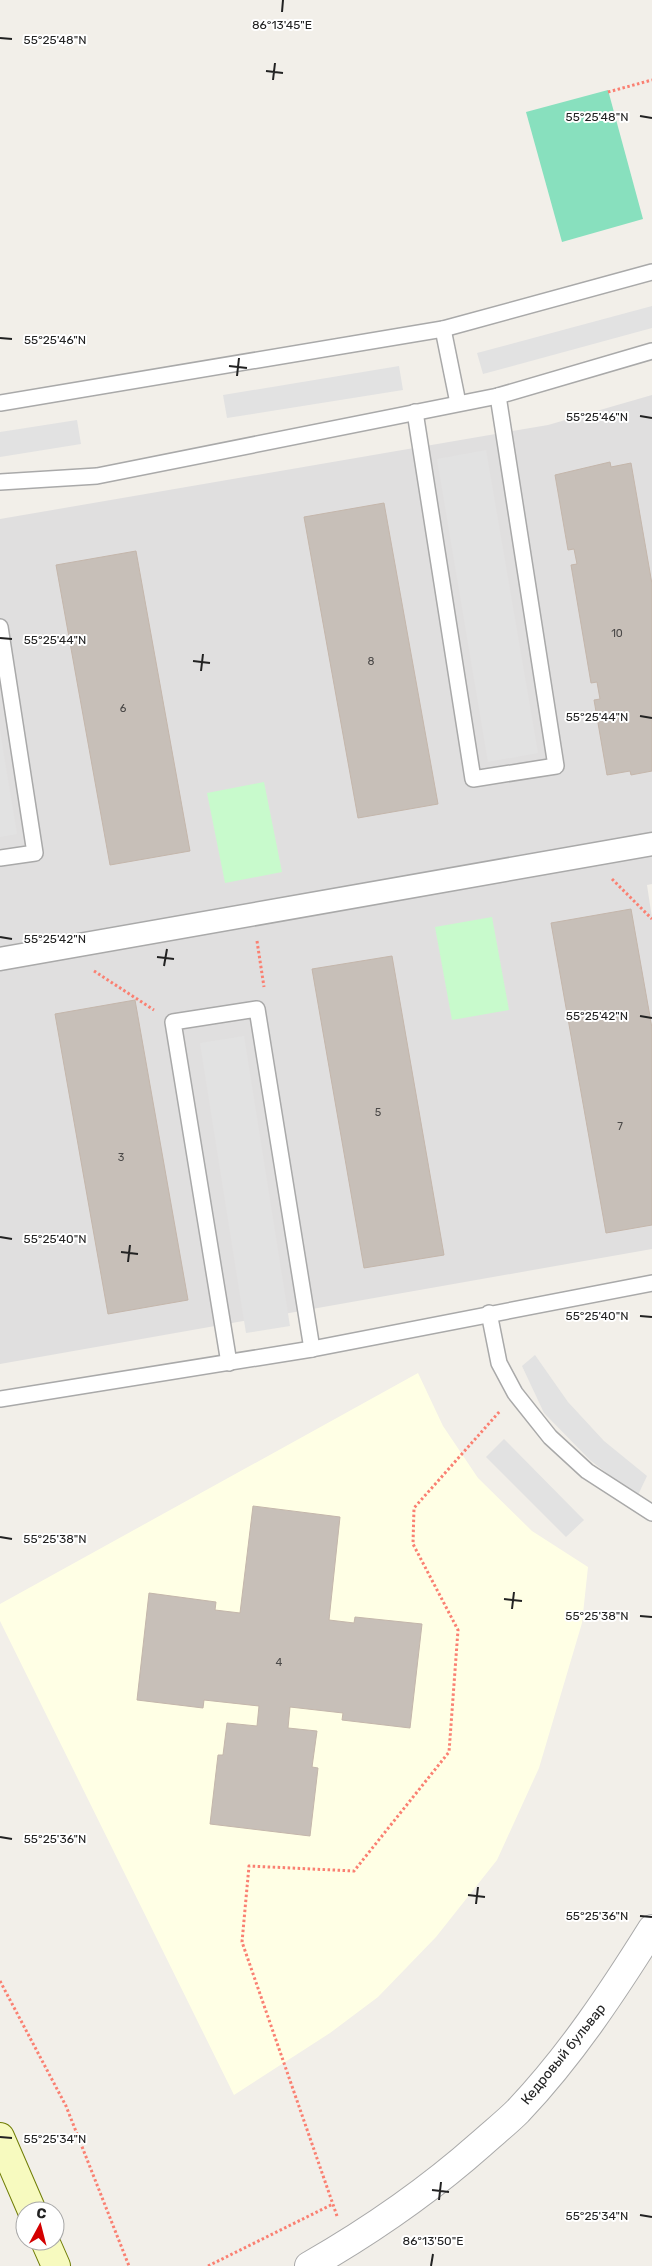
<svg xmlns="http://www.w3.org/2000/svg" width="652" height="2266" viewBox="0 0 652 2266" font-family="Rubik,sans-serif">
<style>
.residential{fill:#e0dfdf}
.education{fill:#ffffe5}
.park{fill:#c8facc}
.pitch{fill:#88e0be}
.parking{fill:#e2e2e2}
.building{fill:#c7bfb8;stroke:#c4b6ab}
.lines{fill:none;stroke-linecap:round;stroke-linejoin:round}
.service-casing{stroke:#a9a9a9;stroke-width:18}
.pedestrian-casing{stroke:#a9a9a9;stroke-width:25}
.minor-casing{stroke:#a9a9a9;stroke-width:30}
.secondary-casing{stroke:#707d05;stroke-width:30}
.path{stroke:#fa8072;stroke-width:3;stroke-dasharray:2.5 2.5;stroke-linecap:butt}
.service{stroke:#fff;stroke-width:15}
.pedestrian{stroke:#fff;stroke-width:22}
.minor{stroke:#fff;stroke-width:28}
.secondary{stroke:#f7fabf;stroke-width:28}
.ticks{fill:none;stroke:#222;stroke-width:2}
.labels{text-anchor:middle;stroke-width:4;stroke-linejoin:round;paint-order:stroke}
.number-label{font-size:11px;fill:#4b4948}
.street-label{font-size:14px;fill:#222;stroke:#fff}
.ticks-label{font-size:12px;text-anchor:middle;fill:#222;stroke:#fff;stroke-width:4;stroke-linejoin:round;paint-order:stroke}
</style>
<rect width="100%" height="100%" fill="#f2efe9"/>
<polygon class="residential" points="652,395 652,884 647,885 652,918 652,1249 0,1364 0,519 548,425"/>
<polygon class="education" points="418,1373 443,1426 478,1478 532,1531 588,1567 582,1623 539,1768 497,1860 436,1937 378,1997 330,2033 234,2095 0,1621 0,1604"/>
<g class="park">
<polygon points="264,782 282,872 225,883 207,793"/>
<polygon points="492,917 509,1010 452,1020 435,927"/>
</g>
<polygon class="pitch" points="608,90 643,219 562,242 526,112"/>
<g class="parking">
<polygon points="652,306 652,328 483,374 477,353"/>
<polygon points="399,366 403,390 227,418 223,395"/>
<polygon points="77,420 81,444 0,457 0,432"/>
<polygon points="486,450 538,753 488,762 437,459"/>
<polygon points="0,731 17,834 0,837"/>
<polygon points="244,1036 290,1326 246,1333 200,1043"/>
<polygon points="535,1355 568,1402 604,1441 647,1476 637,1497 590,1460 544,1413 522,1366"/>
<polygon points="504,1439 584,1520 566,1537 486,1457"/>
</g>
<g class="building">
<polygon points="610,462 611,467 631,463 652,584 652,771 631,775 630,771 607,775 594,700 600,699 597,682 591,683 571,565 577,564 574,549 568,550 555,475"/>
<polygon points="384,503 438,804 358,818 304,517"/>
<polygon points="136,551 190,851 110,865 56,565"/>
<polygon points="631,909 652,1028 652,1225 606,1233 551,923"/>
<polygon points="392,956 444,1255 364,1268 312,969"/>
<polygon points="135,1000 188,1300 108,1314 55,1014"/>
<polygon points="253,1506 340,1517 329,1620 354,1623 355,1617 422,1624 410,1728 342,1720 343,1713 290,1707 288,1728 317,1731 312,1767 318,1768 310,1836 210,1824 218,1755 223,1755 227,1723 257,1726 259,1706 204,1700 203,1708 137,1700 149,1593 216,1602 215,1610 240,1613"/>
</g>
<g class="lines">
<defs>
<g id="service">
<polyline points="443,329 458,403"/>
<polyline points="0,403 443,329 652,272"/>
<polyline points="415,412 473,779 556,766 498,396"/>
<polyline points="0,482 97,476 498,396 652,351"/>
<polyline points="0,627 35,853 0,858"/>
<polyline points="489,1313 499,1363 515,1393 550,1437 587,1471 652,1513"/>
<polyline points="229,1363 173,1022 257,1009 312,1349"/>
<polyline points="0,1399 312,1349 652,1283"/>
</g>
<polyline id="pedestrian" points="0,959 652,844"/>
<path id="minor" d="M309 2266C370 2231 428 2191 481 2144 493 2133 506 2123 518 2111 570 2056 612 1993 652 1929"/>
<g id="secondary">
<polyline points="0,2137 32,2211"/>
<polyline points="45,2241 56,2266"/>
</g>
</defs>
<use href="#service" class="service-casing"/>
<use href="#pedestrian" class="pedestrian-casing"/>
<use href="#minor" class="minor-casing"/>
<use href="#secondary" class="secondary-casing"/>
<g class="path">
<polyline points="608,92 652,80"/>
<polyline points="612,879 652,919"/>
<polyline points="257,941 264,987"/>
<polyline points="94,971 154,1010"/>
<polyline points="0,1981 66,2106 129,2266"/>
<polyline points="337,2216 242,1942 249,1866 354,1871 449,1752 458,1630 413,1544 414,1508 500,1411"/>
<polyline points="208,2266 333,2204"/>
</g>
<use href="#service" class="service"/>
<use href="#pedestrian" class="pedestrian"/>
<use href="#minor" class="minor"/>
<use href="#secondary" class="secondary"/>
</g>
<path class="ticks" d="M282 12 283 0M0 38 12 39M266 71 283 73M273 80 275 63M640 116 652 118M0 338 12 339M229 366 247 368M237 376 239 358M640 416 652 418M0 638 12 639M193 661 210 663M201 671 203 654M640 716 652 718M0 937 12 939M157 957 174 959M164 966 167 949M640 1016 652 1018M0 1237 12 1239M121 1252 138 1254M128 1262 130 1245M640 1316 652 1317M0 1537 12 1539M504 1599 522 1601M512 1609 514 1592M640 1616 652 1617M0 1837 12 1839M468 1895 485 1897M476 1904 478 1887M640 1916 652 1917M0 2137 12 2138M432 2190 449 2192M439 2200 441 2182M640 2215 652 2217M431 2266 433 2254"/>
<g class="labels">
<g class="number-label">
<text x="617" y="637">10</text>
<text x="371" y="665">8</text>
<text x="123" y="712">6</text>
<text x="378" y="1116">5</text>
<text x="620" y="1130">7</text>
<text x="121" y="1161">3</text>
<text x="279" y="1666">4</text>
</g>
<g class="street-label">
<text transform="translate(563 2054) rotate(-51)" y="5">Кедровый бульвар</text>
</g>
</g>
<g class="ticks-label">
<text x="282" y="29">86°13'45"E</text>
<text x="55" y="44">55°25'48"N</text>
<text x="597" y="121">55°25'48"N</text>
<text x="55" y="344">55°25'46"N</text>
<text x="597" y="421">55°25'46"N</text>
<text x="55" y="644">55°25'44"N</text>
<text x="597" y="721">55°25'44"N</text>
<text x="55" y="943">55°25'42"N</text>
<text x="597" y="1020">55°25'42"N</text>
<text x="55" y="1243">55°25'40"N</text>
<text x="597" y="1320">55°25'40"N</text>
<text x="55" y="1543">55°25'38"N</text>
<text x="597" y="1620">55°25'38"N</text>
<text x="55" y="1843">55°25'36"N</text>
<text x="597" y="1920">55°25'36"N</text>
<text x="55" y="2143">55°25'34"N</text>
<text x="597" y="2220">55°25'34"N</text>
<text x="433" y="2245">86°13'50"E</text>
</g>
<g transform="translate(40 2226) rotate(7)"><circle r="24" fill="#ffffff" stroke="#a7a7a7"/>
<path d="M0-4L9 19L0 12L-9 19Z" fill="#d40000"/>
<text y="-8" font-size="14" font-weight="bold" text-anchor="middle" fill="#222222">С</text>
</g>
</svg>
